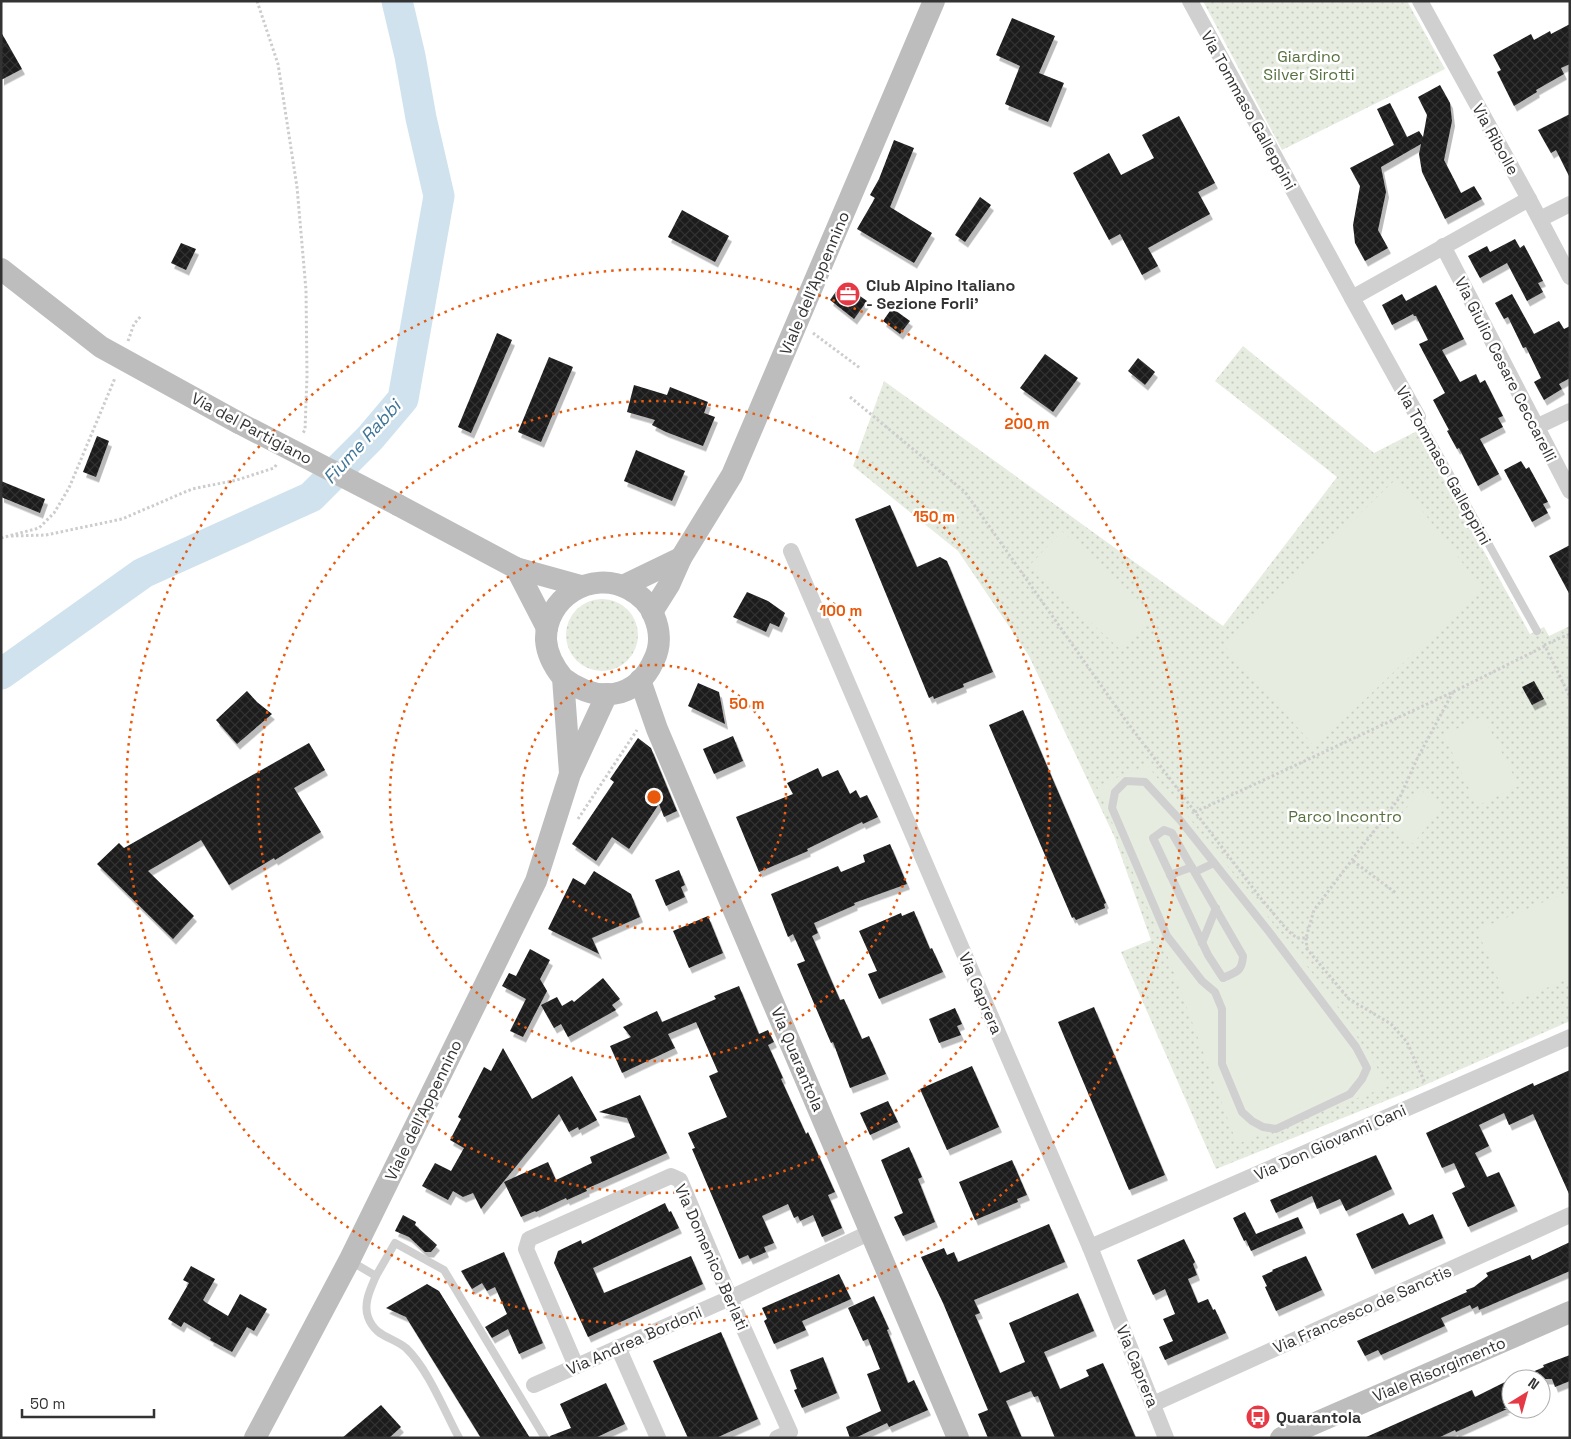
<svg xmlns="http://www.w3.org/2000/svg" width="1571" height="1439" viewBox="0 0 1571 1439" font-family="'Space Grotesk',sans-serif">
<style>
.grass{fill:url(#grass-dots)}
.pitch{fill:#e6ecdf}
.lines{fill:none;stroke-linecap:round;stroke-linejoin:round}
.river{stroke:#cfe2ee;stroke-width:31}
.building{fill:url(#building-cross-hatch);filter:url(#shadow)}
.path{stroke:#cdcdcd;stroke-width:3;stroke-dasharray:2.5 2.5;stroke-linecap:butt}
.lane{stroke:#d0d0d0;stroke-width:8}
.street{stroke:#d0d0d0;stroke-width:16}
.secondary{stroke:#bdbdbd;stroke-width:22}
.secondary-bridge{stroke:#bdbdbd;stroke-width:22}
.ring{fill:none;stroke:#e8590c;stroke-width:2.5;stroke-dasharray:2.5 5}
.labels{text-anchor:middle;stroke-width:5;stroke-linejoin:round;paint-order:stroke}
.park-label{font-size:16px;fill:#56703f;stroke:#fff}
.street-label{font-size:16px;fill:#333;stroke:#fff}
.poi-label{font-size:16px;font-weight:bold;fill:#333;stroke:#fff;text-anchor:start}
.water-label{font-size:18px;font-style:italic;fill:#3f7597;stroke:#fff}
.centre{fill:#e8590c;stroke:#fff;stroke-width:2.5}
.ring-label{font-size:15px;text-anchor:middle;font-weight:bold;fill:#e8590c;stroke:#fff;stroke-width:5;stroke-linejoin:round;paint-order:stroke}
</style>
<defs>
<pattern id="grass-dots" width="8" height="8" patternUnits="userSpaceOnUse" patternTransform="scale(1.25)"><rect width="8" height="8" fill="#e6ecdf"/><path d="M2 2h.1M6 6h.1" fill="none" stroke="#c6cbc0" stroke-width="1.8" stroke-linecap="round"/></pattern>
<pattern id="building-cross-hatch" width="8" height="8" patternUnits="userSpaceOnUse" patternTransform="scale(1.25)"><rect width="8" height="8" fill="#1a1a1a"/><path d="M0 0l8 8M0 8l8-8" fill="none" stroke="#333"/></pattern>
<filter id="shadow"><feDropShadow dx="3" dy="5.5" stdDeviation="0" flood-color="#0004"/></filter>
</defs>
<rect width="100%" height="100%" fill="#fff"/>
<g class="grass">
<polygon points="1203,1 1407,1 1445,69 1282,150"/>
<polygon points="1243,346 1374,453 1417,431 1530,634 1544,627 1549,636 1570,626 1570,1021 1425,1085 1216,1169 1121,952 1151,940 1114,836 1029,656 958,551 853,466 884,381 1223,626 1337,477 1215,381"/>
<circle cx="602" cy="635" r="36"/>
</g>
<g class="pitch">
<polygon points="1397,478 1482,588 1315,747 1224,645"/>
<polygon points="1062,531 1155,616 1122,651 1029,566"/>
<polygon points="1483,716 1519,786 1477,806 1444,735"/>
<polygon points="1147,765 1329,994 1389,1086 1237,1144 1170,962 1097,786"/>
<polygon points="1421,790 1442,808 1413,844 1391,827"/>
<polygon points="1570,891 1570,978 1509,1004 1477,930"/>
</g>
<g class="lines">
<polyline class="river" points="1,674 143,573 311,497 370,438 403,399 439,196 421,118 410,56 397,1"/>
</g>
<g class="building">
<polygon points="1012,18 1055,36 1039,73 1064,83 1048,122 1005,104 1020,66 996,55"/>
<polygon points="1570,24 1570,64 1561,68 1564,74 1536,90 1537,92 1514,106 1497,72 1501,70 1493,55 1531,34 1534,40 1550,31 1551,34"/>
<polygon points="1,32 22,69 1,80"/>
<polygon points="1440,85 1450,103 1452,121 1444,160 1461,193 1474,186 1482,199 1445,219 1422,172 1419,154 1421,144 1381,167 1386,192 1378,230 1388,248 1365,261 1355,243 1353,225 1360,186 1350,168 1394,145 1377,109 1390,103 1407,137 1419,131 1423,137 1427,115 1418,97"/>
<polygon points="1570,114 1570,178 1556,150 1551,153 1538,130"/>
<polygon points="1179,116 1215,183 1198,192 1210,214 1148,248 1158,266 1142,275 1120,234 1109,240 1073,173 1109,153 1121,175 1154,158 1142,135"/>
<polygon points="894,140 914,148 890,207 932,233 914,263 857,229 875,198 870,195 879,179"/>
<polygon points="980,197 991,205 965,242 955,235"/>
<polygon points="682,210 729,236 715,262 668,237"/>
<polygon points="1515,239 1520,248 1524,245 1543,281 1538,283 1543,292 1527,301 1507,263 1480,278 1468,256 1487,246 1490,252"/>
<polygon points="181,243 196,249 186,270 171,263"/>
<polygon points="842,283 867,301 854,319 830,300"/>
<polygon points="1436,285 1464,339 1442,350 1460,382 1476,374 1480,383 1485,380 1503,416 1498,418 1503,427 1480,439 1499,474 1478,486 1459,448 1457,449 1447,431 1449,430 1433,400 1445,393 1419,344 1428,340 1416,316 1414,316 1413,314 1392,325 1382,305 1402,294 1406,301"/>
<polygon points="1512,294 1534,334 1559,321 1564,329 1570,326 1570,378 1559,384 1562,389 1544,400 1534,382 1541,378 1526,347 1523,348 1508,317 1504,319 1495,303"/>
<polygon points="892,308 910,321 900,334 883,321"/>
<polygon points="497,333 512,340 471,433 458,427"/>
<polygon points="1045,354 1078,378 1053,412 1020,388"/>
<polygon points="549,357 573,367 541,442 518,432"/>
<polygon points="1138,358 1155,372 1145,385 1128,371"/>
<polygon points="634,385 667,395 670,387 708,402 704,413 715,417 703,446 666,432 652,425 655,420 627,412"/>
<polygon points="97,436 109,441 96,477 83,472"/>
<polygon points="636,450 685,471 672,501 624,481"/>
<polygon points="1521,461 1526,469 1529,467 1548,502 1543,504 1548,513 1532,522 1504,470"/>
<polygon points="1,481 45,499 40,513 1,497"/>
<polygon points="890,505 917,567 940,557 947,561 993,672 963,684 964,687 934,699 933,696 929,698 855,519"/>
<polygon points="1570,545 1570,595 1549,556"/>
<polygon points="747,592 768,601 785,613 779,627 770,623 766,632 733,617"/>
<polygon points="1534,681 1544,699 1532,705 1522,687"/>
<polygon points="698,683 719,692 725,724 688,706"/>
<polygon points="247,691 257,702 272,714 237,744 216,720"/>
<polygon points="1023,710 1106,903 1104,904 1105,908 1076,920 1074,917 1072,918 989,725"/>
<polygon points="733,736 743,761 714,774 703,749"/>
<polygon points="638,738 651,748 677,811 664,817 659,804 629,849 612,837 596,861 572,844 614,782 610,779"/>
<polygon points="309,743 325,770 294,788 321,832 275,860 274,858 229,885 201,840 148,871 194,916 173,939 97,864 119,843 124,848"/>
<polygon points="818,768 822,777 838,770 850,794 856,790 860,798 867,795 878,817 863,824 862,822 807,849 808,851 759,872 736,817 793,794 787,783"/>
<polygon points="890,844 907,884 854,903 855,905 814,923 818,933 812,936 840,1000 844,999 862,1039 869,1036 886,1074 850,1088 833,1042 831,1043 797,964 805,961 793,934 788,937 771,894 838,866 841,872 865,862 863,855"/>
<polygon points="679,870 685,885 681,887 685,897 666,906 655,880"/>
<polygon points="594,871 631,894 640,917 592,938 599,954 548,929 573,878 585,885"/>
<polygon points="914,911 930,949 932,948 943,972 879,999 868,974 877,971 859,931 901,913 902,916"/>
<polygon points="708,916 723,953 689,968 673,931"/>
<polygon points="530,949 550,960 540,979 547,991 523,1037 510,1031 526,999 502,986 509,973 516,976"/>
<polygon points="603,978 620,999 612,1005 616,1010 568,1037 561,1024 554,1028 541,1005 557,997 562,1006 572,1000 574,1002"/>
<polygon points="739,986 759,1034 768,1030 774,1042 768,1045 783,1078 781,1079 806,1134 808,1132 835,1192 828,1195 842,1228 822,1237 813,1215 800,1221 798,1216 794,1218 788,1204 762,1216 774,1243 764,1247 766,1252 750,1259 748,1255 739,1259 692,1149 695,1148 688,1133 727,1117 709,1076 718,1072 696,1022 668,1034 675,1048 622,1073 610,1046 631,1037 623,1027 657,1011 662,1022 716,999 714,996"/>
<polygon points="1094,1007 1165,1175 1129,1190 1058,1022"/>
<polygon points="955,1008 962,1024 957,1026 961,1035 939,1043 929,1019"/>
<polygon points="503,1048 532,1099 572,1076 597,1120 579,1130 578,1127 569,1132 559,1114 481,1209 473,1193 463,1197 453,1191 448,1200 422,1186 435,1163 451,1171 464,1148 450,1140 461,1119 458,1117 484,1067 491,1071"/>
<polygon points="972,1066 999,1127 947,1150 920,1089"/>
<polygon points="1570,1070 1570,1196 1533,1114 1509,1125 1504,1113 1479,1125 1489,1146 1475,1153 1487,1177 1499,1172 1515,1206 1468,1227 1452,1193 1465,1187 1454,1163 1442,1168 1426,1133 1533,1083 1534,1086"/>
<polygon points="640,1095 667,1153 586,1189 587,1191 567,1200 566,1198 536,1212 535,1211 521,1217 504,1182 548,1162 556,1180 592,1163 590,1157 635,1137 627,1118 599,1112"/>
<polygon points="888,1101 898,1122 870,1135 860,1113"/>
<polygon points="909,1147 922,1177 918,1179 935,1222 903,1236 894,1217 903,1213 881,1160"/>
<polygon points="1376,1155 1392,1189 1346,1211 1340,1199 1317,1209 1312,1196 1276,1213 1270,1200"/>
<polygon points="1012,1160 1027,1195 1017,1199 1018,1202 975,1220 959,1182"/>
<polygon points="665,1203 669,1212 671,1211 679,1228 593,1268 604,1293 691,1256 703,1284 588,1337 554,1263 558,1251 581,1240 582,1244"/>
<polygon points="1245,1212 1256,1234 1298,1217 1303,1228 1251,1251 1246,1240 1244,1241 1233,1218"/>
<polygon points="1403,1213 1409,1225 1433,1214 1443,1238 1372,1269 1356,1234"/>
<polygon points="403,1215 416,1222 415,1225 437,1245 431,1252 425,1252 409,1237 395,1231"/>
<polygon points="1049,1224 1065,1262 974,1300 980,1313 975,1315 1000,1373 1025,1362 1009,1323 1078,1293 1094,1331 1044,1352 1060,1389 1089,1376 1086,1370 1103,1363 1136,1438 1055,1438 1038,1396 1034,1397 1031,1391 1006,1401 1022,1438 988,1438 978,1414 988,1410 943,1303 921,1257 944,1248 947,1255 954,1252 958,1262"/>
<polygon points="1184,1239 1195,1262 1193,1264 1197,1275 1188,1279 1198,1303 1208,1299 1213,1310 1215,1309 1226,1333 1165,1360 1159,1347 1173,1341 1163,1319 1175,1314 1165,1289 1153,1295 1137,1260"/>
<polygon points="1570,1242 1570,1271 1479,1310 1478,1306 1472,1309 1470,1305 1441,1318 1445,1326 1381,1355 1378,1350 1365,1356 1357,1341 1467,1292 1466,1290 1474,1287 1488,1276 1486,1273 1530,1255 1532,1260"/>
<polygon points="504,1252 543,1343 519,1354 508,1329 492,1338 485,1327 507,1314 495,1287 487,1291 482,1283 472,1289 461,1271"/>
<polygon points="1306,1256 1322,1290 1276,1311 1265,1287 1267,1286 1262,1276 1273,1271 1272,1270"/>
<polygon points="191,1266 215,1279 203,1300 205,1302 228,1316 240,1294 267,1309 254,1331 247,1327 232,1352 210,1340 211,1338 184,1322 181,1327 168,1319 189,1283 183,1280"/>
<polygon points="839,1274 851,1299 802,1321 806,1330 774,1344 764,1321 767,1319 762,1308"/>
<polygon points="427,1284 439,1291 530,1438 481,1438 406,1317 386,1308"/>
<polygon points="874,1296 889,1329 887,1330 908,1383 914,1380 928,1410 889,1427 887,1423 855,1438 850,1438 846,1427 881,1411 867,1374 880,1369 868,1339 863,1341 848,1308"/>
<polygon points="721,1332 758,1419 716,1438 688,1438 653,1361"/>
<polygon points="1570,1355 1570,1381 1555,1387 1552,1379 1516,1379 1544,1367 1543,1365"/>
<polygon points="823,1357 837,1393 802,1408 794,1390 797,1389 790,1370"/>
<polygon points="1511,1379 1511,1406 1503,1409 1507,1409 1456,1432 1455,1430 1438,1438 1364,1438 1472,1390 1475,1397"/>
<polygon points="606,1383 625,1424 595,1438 551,1438 550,1436 571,1428 560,1404"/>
<polygon points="381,1405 401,1427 389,1438 342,1438"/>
</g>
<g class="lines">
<g class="path">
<polyline points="257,1 278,64 297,187 306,290 307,376 305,430 302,434"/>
<polyline points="813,333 860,368"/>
<polyline points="128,341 134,324 141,316"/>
<polyline points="850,397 965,492 1124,718 1195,812 1193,813"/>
<polyline points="11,536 46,535 122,519 192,489 237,480 274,468 277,464"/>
<polyline points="1,538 39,528 54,513 69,488 115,378"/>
<polyline points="1544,645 1570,634"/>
<polyline points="1453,692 1417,759 1400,797 1314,910 1306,938 1297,938 1288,931 1259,896 1195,812 1453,692 1545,646 1570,697"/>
<polyline points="578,819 637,730"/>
<polyline points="1353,861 1396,893"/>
<polyline points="1306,938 1307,949 1349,999 1391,1024 1407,1042 1425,1083"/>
</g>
<g class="lane">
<polyline points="1418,417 1537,631"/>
<polygon points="1126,781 1145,782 1180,820 1270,933 1356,1047 1367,1068 1362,1079 1350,1094 1276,1129 1263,1127 1252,1121 1242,1112 1222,1064 1222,1009 1215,992 1202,981 1167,936 1112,808 1115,792"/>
<path d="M1164 830 1172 833 1243 956C1242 972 1236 972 1223 978L1208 955 1153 838Z"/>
<polyline points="1195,872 1214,863"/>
<polyline points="1170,875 1192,867"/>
<polyline points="1202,943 1216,908"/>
<polyline points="352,1262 376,1276 395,1243 444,1270 545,1438"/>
<path d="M376 1276C371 1288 363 1303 368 1317 375 1337 393 1337 406 1348 428 1369 444 1410 459 1438"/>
</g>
<g class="street">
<polyline points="1190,1 1352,298 1529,199"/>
<polyline points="1420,1 1529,199 1570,277"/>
<polyline points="1540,219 1570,204"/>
<polyline points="1443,246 1570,491"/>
<polyline points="1352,298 1418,417"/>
<polyline points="1536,427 1570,411"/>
<polyline points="791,551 1090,1247 1166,1438"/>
<polyline points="1090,1247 1570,1037"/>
<polyline points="618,1347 658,1438"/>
<polyline points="576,1366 526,1249 529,1239 671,1176 680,1180 730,1298 790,1432 777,1438"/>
<polyline points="534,1385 730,1298 871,1232"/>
<polyline points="1153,1404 1570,1215"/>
</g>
<g class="secondary">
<polyline points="1,269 101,347 239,423"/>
<polyline points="398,505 516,568 581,586"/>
<polyline points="516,568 547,628"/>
<polyline points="623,586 681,558"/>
<polyline points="652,612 669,585 681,558 732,475 934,1"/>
<path d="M563 678C596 703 636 701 654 660 661 646 660 630 654 616 650 604 640 595 629 589 591 569 545 598 546 640 547 655 554 667 563 678L570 773"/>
<polyline points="640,680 657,729 958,1438"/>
<polyline points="255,1438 349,1261 536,881 570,774 607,694"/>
<polyline points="1281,1438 1570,1312"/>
</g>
<polyline class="secondary-bridge" points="239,423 398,505"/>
</g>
<g class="ring">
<circle cx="654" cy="797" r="132"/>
<circle cx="654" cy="797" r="264"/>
<circle cx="654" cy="797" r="396"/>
<circle cx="654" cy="797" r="528"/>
</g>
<defs>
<symbol id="office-disc" viewBox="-11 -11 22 22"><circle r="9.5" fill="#e63946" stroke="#fff"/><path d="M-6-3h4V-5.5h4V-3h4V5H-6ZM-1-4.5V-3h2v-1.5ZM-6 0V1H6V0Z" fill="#fff"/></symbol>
<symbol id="bus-disc" viewBox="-11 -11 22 22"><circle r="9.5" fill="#e63946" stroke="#fff"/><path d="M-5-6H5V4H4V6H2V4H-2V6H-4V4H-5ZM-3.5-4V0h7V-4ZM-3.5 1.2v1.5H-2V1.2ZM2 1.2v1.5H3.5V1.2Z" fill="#fff"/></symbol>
</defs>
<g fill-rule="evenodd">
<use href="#office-disc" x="834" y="280" width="28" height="28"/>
<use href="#bus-disc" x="1244" y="1403" width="28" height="28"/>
</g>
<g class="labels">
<g class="park-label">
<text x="1309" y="62">Giardino<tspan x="1309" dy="18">Silver Sirotti</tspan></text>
<text x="1345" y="822">Parco Incontro</text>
</g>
<g class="street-label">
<text transform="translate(1249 110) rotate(61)" y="6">Via Tommaso Galleppini</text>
<text transform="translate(1496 139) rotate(61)" y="6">Via Ribolle</text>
<text transform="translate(814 283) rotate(-67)" y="6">Viale dell'Appennino</text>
<text transform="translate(1506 369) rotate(63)" y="6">Via Giulio Cesare Ceccarelli</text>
<text transform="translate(252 428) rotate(28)" y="6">Via del Partigiano</text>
<text transform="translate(1444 465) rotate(61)" y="6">Via Tommaso Galleppini</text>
<text transform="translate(981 993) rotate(67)" y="6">Via Caprera</text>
<text transform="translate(798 1059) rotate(67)" y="6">Via Quarantola</text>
<text transform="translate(423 1110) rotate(-64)" y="6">Viale dell'Appennino</text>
<text transform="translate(1330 1142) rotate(-24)" y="6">Via Don Giovanni Cani</text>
<text transform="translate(712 1257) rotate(66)" y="6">Via Domenico Berlati</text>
<text transform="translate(1362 1309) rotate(-24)" y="6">Via Francesco de Sanctis</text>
<text transform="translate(634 1340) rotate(-24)" y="6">Via Andrea Bordoni</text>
<text transform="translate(1138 1366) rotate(68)" y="6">Via Caprera</text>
<text transform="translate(1439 1369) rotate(-23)" y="6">Viale Risorgimento</text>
</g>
<g class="poi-label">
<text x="866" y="291">Club Alpino Italiano<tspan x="866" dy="18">- Sezione Forli'</tspan></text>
<text x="1276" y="1423">Quarantola</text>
</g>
<g class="water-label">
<text transform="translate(362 442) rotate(-48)" y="6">Fiume Rabbi</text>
</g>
</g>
<circle cx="654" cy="797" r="8" class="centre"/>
<g class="ring-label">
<text x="1027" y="429">200 m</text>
<text x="934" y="522">150 m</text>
<text x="841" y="616">100 m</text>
<text x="747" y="709">50 m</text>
</g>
<rect width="1571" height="1439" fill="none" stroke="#333333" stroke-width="5"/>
<g transform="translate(1526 1394) rotate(37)"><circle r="24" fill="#ffffff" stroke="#adadad"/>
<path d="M0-4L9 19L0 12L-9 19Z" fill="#e63946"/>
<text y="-8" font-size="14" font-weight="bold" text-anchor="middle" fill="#333333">N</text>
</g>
<path d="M22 1409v8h132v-8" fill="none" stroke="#333333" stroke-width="2.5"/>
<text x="30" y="1409" font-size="15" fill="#333333" stroke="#ffffff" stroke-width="4" paint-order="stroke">50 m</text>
</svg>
